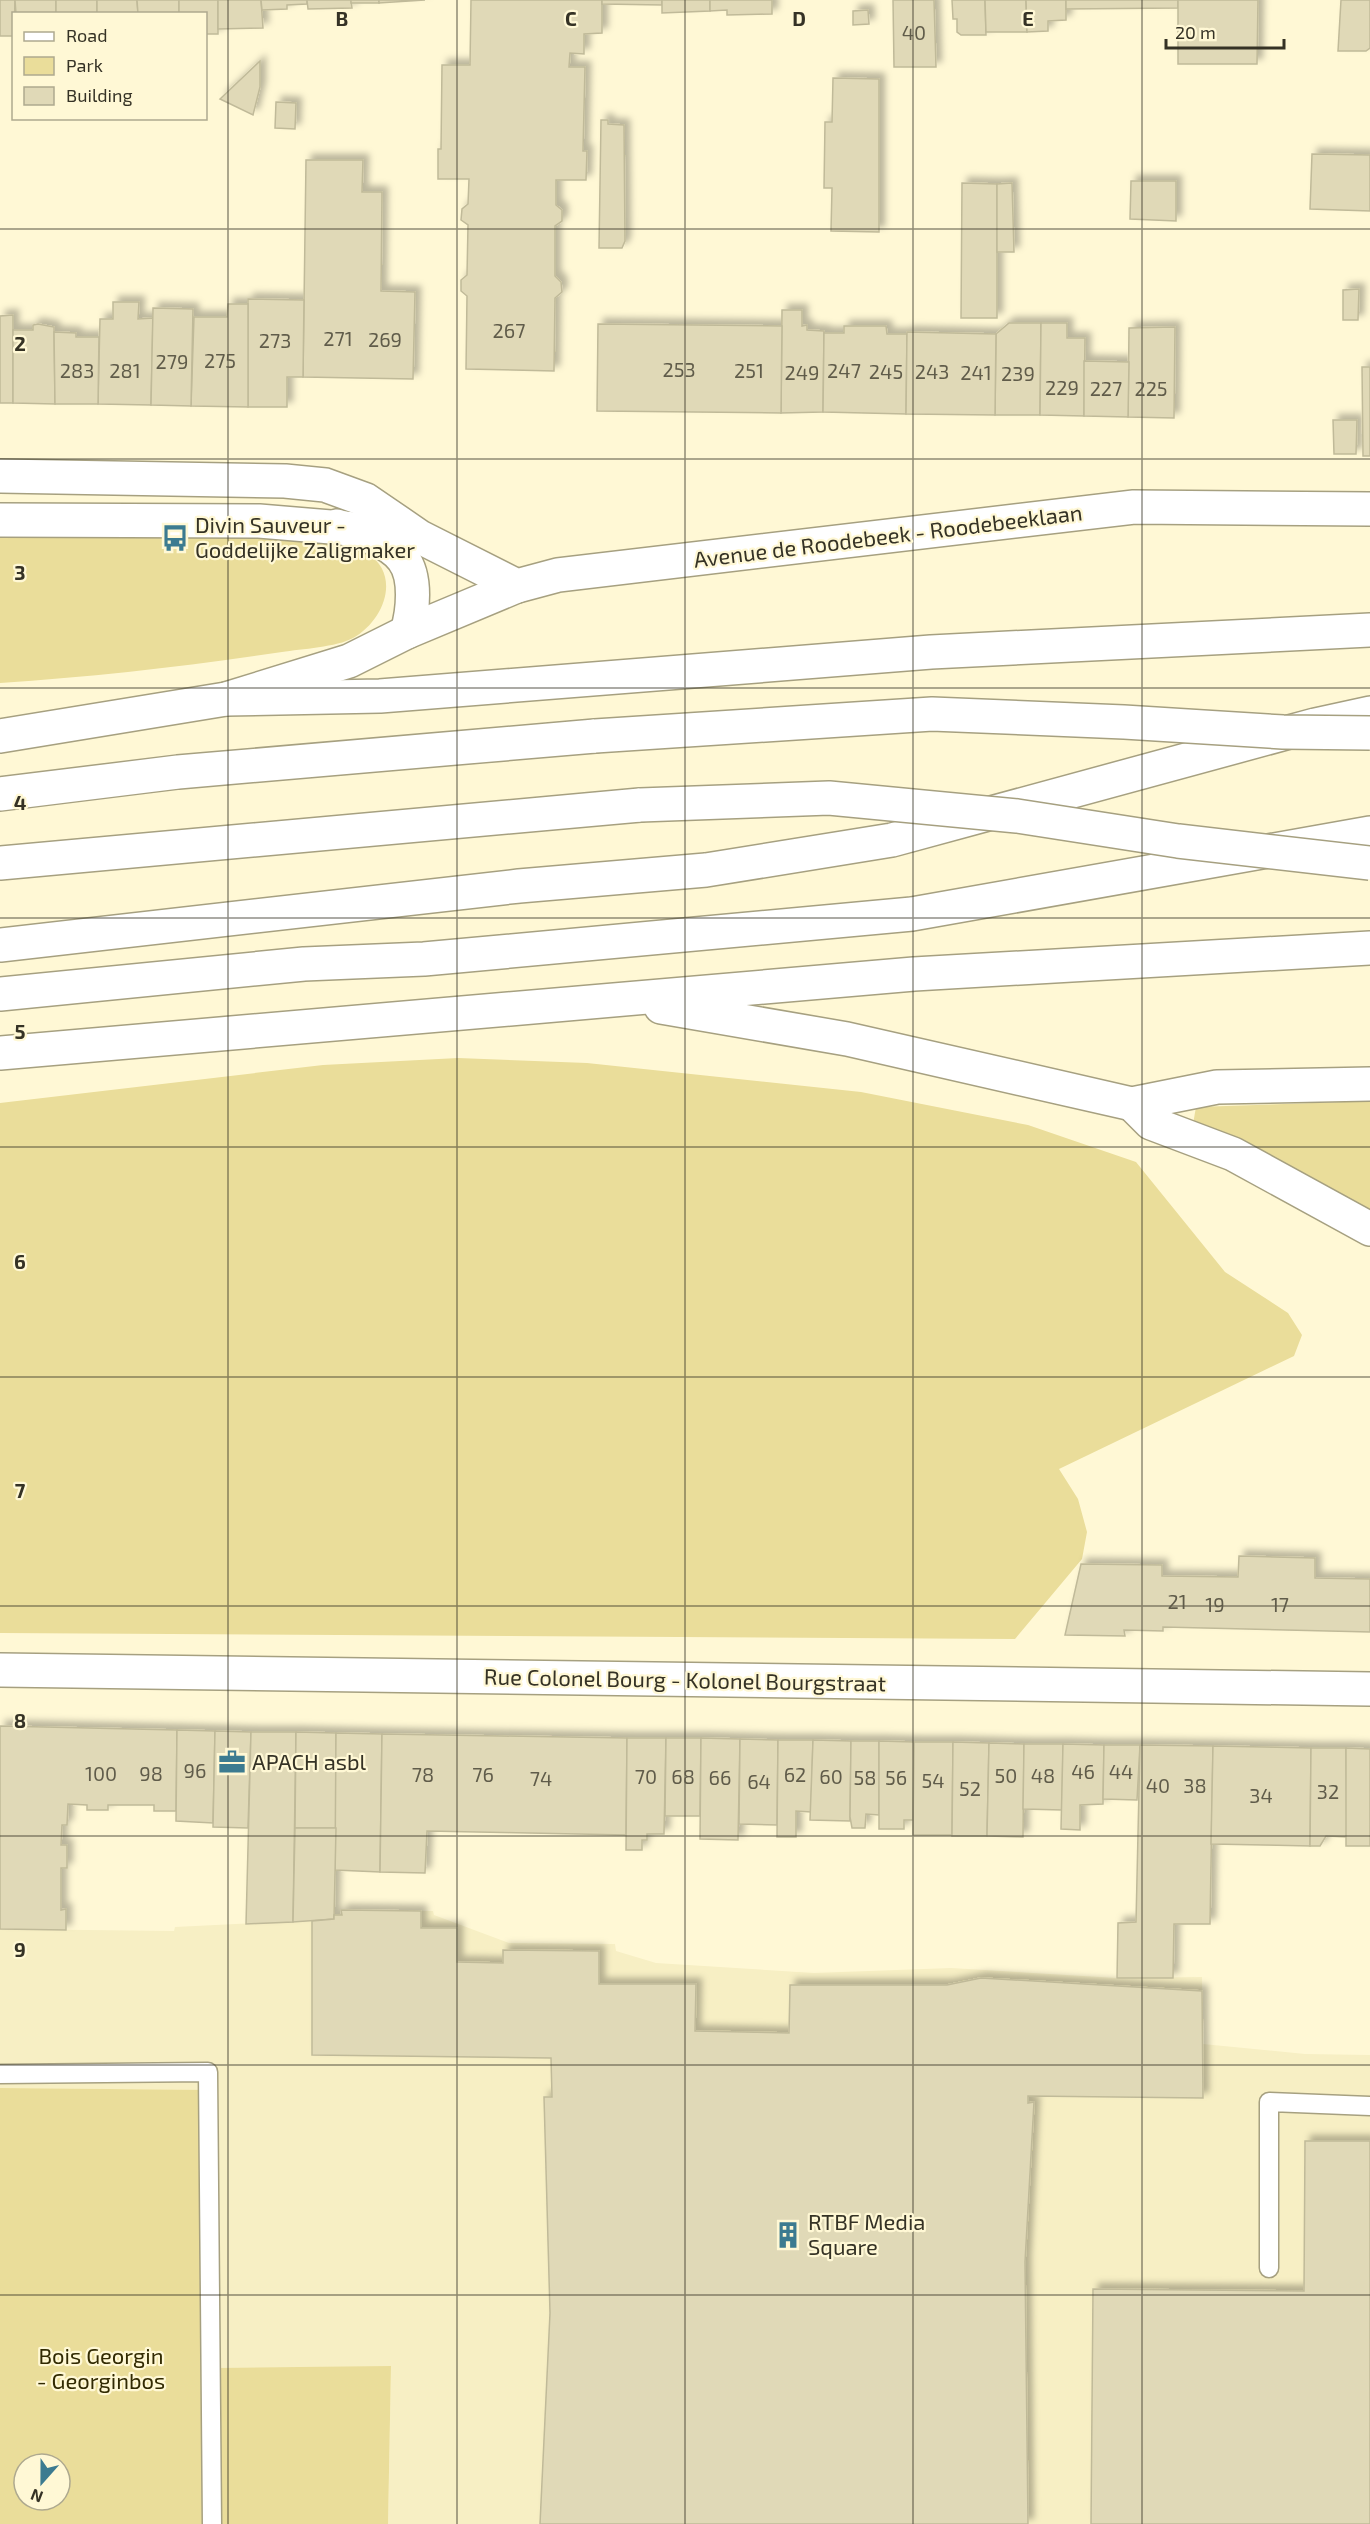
<svg xmlns="http://www.w3.org/2000/svg" width="1370" height="2524" viewBox="0 0 1370 2524" font-family="'Exo 2',sans-serif">
<style>
.built{fill:#f7efc4}
.green{fill:#eadd9a;fill-rule:evenodd}
.building{fill:#e0d9b7;stroke:#c0ba99;stroke-width:1.5;filter:url(#shadow)}
.lines{fill:none;stroke-linecap:round;stroke-linejoin:round}
.service-casing{stroke:#a6a080;stroke-width:21}
.minor-casing{stroke:#a6a080;stroke-width:36}
.tertiary-casing{stroke:#a6a080;stroke-width:36}
.trunk-casing{stroke:#a6a080;stroke-width:36}
.service{stroke:#fff;stroke-width:18}
.minor{stroke:#fff;stroke-width:33}
.tertiary{stroke:#fff;stroke-width:33}
.trunk{stroke:#fff;stroke-width:33}
.trunk-bridge-casing{stroke:#a6a080;stroke-width:36;stroke-linecap:butt}
.trunk-bridge{stroke:#fff;stroke-width:33}
.grid{fill:none;stroke:#353225;stroke-width:1.5;stroke-opacity:0.55}
.labels{text-anchor:middle;stroke-width:4.5;stroke-linejoin:round;paint-order:stroke}
.number-label{font-size:20px;fill:#605c4a}
.poi-label{font-size:22px;fill:#353225;stroke:#fff8d5;text-anchor:start}
.street-label{font-size:22px;fill:#353225;stroke:#fff8d5}
.park-label{font-size:22px;fill:#322a02;stroke:#fff8d5}
.grid-label{font-size:20px;text-anchor:middle;font-weight:bold;fill:#353225;stroke:#fff8d5;stroke-width:4.5;stroke-linejoin:round;paint-order:stroke}
</style>
<defs>
<filter id="shadow"><feDropShadow dx="5.5" dy="-5.5" stdDeviation="3" flood-color="#0004"/></filter>
</defs>
<rect width="100%" height="100%" fill="#fff8d5"/>
<polygon class="built" points="341,1910 433,1911 434,1915 509,1943 615,1944 616,1951 656,1963 814,1973 951,1968 1117,1978 1202,1977 1203,2044 1305,2054 1370,2055 1370,2524 388,2524 391,2367 219,2368 216,2090 0,2088 0,1929 174,1931 175,1927 334,1919 334,1915 342,1914"/>
<g class="green">
<path d="M0 537 310 538C329 541 350 542 367 553 402 575 384 621 353 638 337 647 301 649 282 652 188 666 94 677 0 683Z"/>
<polygon points="458,1058 587,1063 861,1092 1028,1125 1136,1162 1225,1272 1288,1313 1302,1335 1294,1356 1059,1469 1078,1499 1087,1532 1082,1559 1015,1639 0,1633 0,1103 323,1065"/>
<polygon points="1370,1101 1370,1215 1193,1124 1196,1107"/>
<path d="M0 2088 216 2090 219 2368 391 2366 388 2524H0ZM24 2464H60V2500H24Z"/>
</g>
<g class="building">
<polygon points="0,0 15,0 14,36 0,36"/>
<polygon points="15,0 56,0 56,14 16,14"/>
<rect x="56" y="0" width="41" height="14"/>
<polygon points="97,0 137,0 138,14 97,14"/>
<polygon points="137,0 179,0 179,14 138,14"/>
<polygon points="179,0 218,0 218,34 206,34 206,14 179,14"/>
<polygon points="218,0 261,0 263,28 218,29"/>
<polygon points="261,0 307,0 307,4 287,5 287,9 262,10"/>
<polygon points="307,0 351,0 352,8 308,9"/>
<rect x="351" y="0" width="28" height="3"/>
<polygon points="379,0 425,0 379,3"/>
<polygon points="471,0 602,0 602,33 584,34 584,54 570,53 569,67 585,67 583,151 587,151 586,180 556,180 556,205 562,210 562,221 555,226 555,276 561,282 562,292 555,298 554,371 466,369 467,296 461,291 461,280 467,275 468,225 461,220 462,209 468,204 469,179 438,179 438,149 441,149 442,65 470,65"/>
<polygon points="602,0 662,0 662,5 602,4"/>
<polygon points="662,0 710,0 710,11 662,13"/>
<polygon points="710,0 772,0 772,14 727,15 727,10 710,11"/>
<polygon points="893,0 934,0 936,67 894,67"/>
<polygon points="952,0 985,0 986,35 961,35 957,32 957,19 953,19"/>
<polygon points="985,0 1026,0 1027,32 986,32"/>
<polygon points="1026,0 1066,0 1066,20 1048,21 1048,31 1027,32"/>
<polygon points="1066,0 1178,0 1178,8 1066,9"/>
<polygon points="1178,0 1258,0 1257,64 1178,64"/>
<polygon points="1341,0 1370,0 1370,48 1366,51 1338,51"/>
<polygon points="868,10 869,24 853,25 853,11"/>
<polygon points="260,61 260,87 253,115 220,99"/>
<polygon points="833,78 879,79 879,232 831,231 832,188 824,188 825,122 832,122"/>
<polygon points="276,102 296,103 295,129 275,128"/>
<polygon points="601,120 608,120 608,124 624,125 625,241 622,248 599,248"/>
<polygon points="1312,154 1370,155 1370,211 1310,209"/>
<polygon points="306,160 363,160 362,192 382,192 381,291 415,292 413,379 303,377"/>
<polygon points="1131,181 1176,181 1176,221 1130,219"/>
<polygon points="962,183 997,184 997,318 961,318"/>
<polygon points="1012,183 1014,252 997,252 997,184"/>
<polygon points="1359,289 1358,320 1343,320 1343,290"/>
<polygon points="248,299 304,300 303,377 287,377 287,407 248,407"/>
<polygon points="113,302 139,302 138,319 153,318 151,405 98,404 100,319 113,319"/>
<polygon points="228,304 248,304 248,407 191,406 194,317 227,317"/>
<polygon points="153,308 193,309 191,406 151,405"/>
<polygon points="782,310 802,310 802,326 807,325 807,330 824,331 823,412 781,413"/>
<polygon points="13,315 13,403 0,403 0,316"/>
<polygon points="1009,323 1041,323 1040,415 995,415 996,334"/>
<polygon points="1041,323 1067,323 1067,338 1085,338 1084,416 1040,415"/>
<polygon points="38,324 54,327 55,404 13,403 13,330 33,330 33,325"/>
<polygon points="598,324 782,326 781,413 597,411"/>
<polygon points="844,326 886,326 887,334 907,334 906,414 823,412 824,333 844,333"/>
<polygon points="1175,327 1174,418 1128,417 1129,328"/>
<polygon points="54,332 76,333 76,337 99,337 98,404 55,404"/>
<polygon points="907,332 996,334 995,415 906,414"/>
<polygon points="1084,361 1129,362 1128,417 1084,416"/>
<polygon points="1362,367 1370,367 1370,456 1363,456"/>
<polygon points="1333,420 1357,420 1356,454 1334,454"/>
<polygon points="1239,1556 1315,1558 1315,1578 1370,1579 1370,1632 1163,1627 1163,1631 1124,1630 1125,1636 1065,1635 1081,1564 1162,1565 1162,1576 1238,1577"/>
<polygon points="0,1726 177,1730 176,1811 154,1811 154,1805 108,1805 108,1810 87,1810 87,1805 68,1804 67,1825 62,1825 61,1845 67,1845 67,1868 61,1868 61,1910 66,1909 66,1930 0,1929"/>
<polygon points="177,1730 215,1731 213,1823 176,1821"/>
<polygon points="215,1731 251,1732 248,1828 213,1827"/>
<polygon points="251,1732 296,1732 293,1922 246,1924"/>
<polygon points="296,1732 336,1733 336,1828 295,1828"/>
<polygon points="336,1733 382,1734 380,1872 335,1870"/>
<polygon points="382,1734 627,1738 626,1835 427,1831 425,1873 380,1872"/>
<polygon points="627,1738 666,1738 664,1834 647,1834 647,1840 642,1840 642,1850 626,1850"/>
<polygon points="666,1738 701,1738 700,1816 665,1816"/>
<polygon points="701,1738 740,1739 738,1840 700,1839"/>
<polygon points="740,1739 778,1740 777,1825 739,1824"/>
<polygon points="778,1740 813,1740 811,1812 796,1811 796,1837 777,1837"/>
<polygon points="813,1740 851,1741 850,1821 810,1820"/>
<polygon points="851,1741 879,1741 879,1815 866,1814 865,1828 852,1828 850,1817"/>
<polygon points="879,1741 914,1742 913,1820 904,1820 904,1829 879,1829"/>
<polygon points="914,1742 953,1742 952,1835 913,1835"/>
<polygon points="953,1742 989,1743 987,1836 952,1836"/>
<polygon points="989,1743 1024,1744 1023,1837 987,1836"/>
<polygon points="1024,1744 1063,1744 1062,1810 1023,1809"/>
<polygon points="1063,1744 1104,1745 1103,1804 1080,1805 1080,1830 1061,1829"/>
<polygon points="1104,1745 1140,1745 1137,1800 1103,1799"/>
<polygon points="1140,1745 1213,1746 1210,1924 1174,1924 1173,1978 1117,1978 1118,1923 1136,1922"/>
<polygon points="1213,1746 1311,1748 1310,1846 1211,1844"/>
<polygon points="1311,1748 1346,1748 1347,1837 1326,1836 1320,1846 1310,1846"/>
<polygon points="1346,1748 1370,1749 1370,1846 1346,1846"/>
<polygon points="295,1828 336,1828 334,1919 293,1922"/>
<polygon points="341,1910 421,1911 421,1928 457,1928 457,1962 503,1963 503,1950 599,1951 599,1984 696,1984 695,2031 789,2033 790,1985 947,1985 981,1978 1202,1991 1203,2098 1028,2096 1028,2103 1034,2102 1025,2262 1028,2524 540,2524 550,2313 544,2097 552,2097 551,2058 312,2055 312,1921 334,1919 334,1915 342,1915"/>
<polygon points="1305,2141 1370,2141 1370,2524 1091,2524 1093,2289 1304,2291"/>
</g>
<g class="lines">
<defs>
<g id="service">
<polyline points="0,2074 208,2072 212,2524"/>
<polyline points="1269,2268 1269,2102 1370,2106"/>
</g>
<g id="minor">
<polyline points="0,476 285,481 325,485 366,500 420,537 517,586 558,575 1134,507 1370,509"/>
<polyline points="0,520 259,521 367,530"/>
</g>
<polyline id="tertiary" points="0,1670 1370,1689"/>
<g id="trunk">
<path d="M337 526C357 532 389 540 403 559 417 577 413 612 407 632"/>
<polyline points="226,699 380,696 931,652 1370,630"/>
<polyline points="0,736 226,699 349,661 407,632 517,586"/>
<polyline points="0,794 178,772 595,736"/>
<polyline points="0,863 640,805"/>
<polyline points="0,945 519,886 706,870 892,840 1315,725 1370,713"/>
<polyline points="0,994 304,964 424,959 912,914 1370,833"/>
<polyline points="661,1007 847,1039 1132,1104 1217,1087 1370,1084"/>
<polyline points="0,1053 914,974 1370,948"/>
<polyline points="1132,1104 1151,1123 1233,1154 1370,1229"/>
</g>
</defs>
<use href="#service" class="service-casing"/>
<use href="#minor" class="minor-casing"/>
<use href="#tertiary" class="tertiary-casing"/>
<use href="#trunk" class="trunk-casing"/>
<use href="#service" class="service"/>
<use href="#minor" class="minor"/>
<use href="#tertiary" class="tertiary"/>
<use href="#trunk" class="trunk"/>
<defs>
<g id="trunk-bridge">
<polyline points="595,736 932,714 1124,722 1283,732 1370,733"/>
<polyline points="640,805 829,798 1017,816 1178,841 1370,863"/>
</g>
</defs>
<use href="#trunk-bridge" class="trunk-bridge-casing"/>
<use href="#trunk-bridge" class="trunk-bridge"/>
</g>
<path class="grid" d="M228 0V2524M457 0V2524M685 0V2524M913 0V2524M1142 0V2524M0 229H1370M0 459H1370M0 688H1370M0 918H1370M0 1147H1370M0 1377H1370M0 1606H1370M0 1836H1370M0 2065H1370M0 2295H1370"/>
<defs>
<symbol id="bus-bare" viewBox="-9 -9 18 18"><path d="M-5-6H5V4H4V6H2V4H-2V6H-4V4H-5ZM-3.5-4V0h7V-4ZM-3.5 1.2v1.5H-2V1.2ZM2 1.2v1.5H3.5V1.2Z" fill="#3c7b90" stroke="#fff8d5" stroke-width="2.5" paint-order="stroke"/></symbol>
<symbol id="office-bare" viewBox="-9 -9 18 18"><path d="M-6-3h4V-5.5h4V-3h4V5H-6ZM-1-4.5V-3h2v-1.5ZM-6 0V1H6V0Z" fill="#3c7b90" stroke="#fff8d5" stroke-width="2.5" paint-order="stroke"/></symbol>
<symbol id="building-bare" viewBox="-9 -9 18 18"><path d="M-4-6H4V6H1V3H-1V6H-4ZM-2.5-4.3h1.7v1.8h-1.7ZM.8-4.3h1.7v1.8H.8ZM-2.5-1h1.7V.8h-1.7ZM.8-1h1.7V.8H.8Z" fill="#3c7b90" stroke="#fff8d5" stroke-width="2.5" paint-order="stroke"/></symbol>
</defs>
<g fill-rule="evenodd">
<use href="#bus-bare" x="156" y="519" width="38" height="38"/>
<use href="#office-bare" x="213" y="1743" width="38" height="38"/>
<use href="#building-bare" x="769" y="2216" width="38" height="38"/>
</g>
<g class="labels">
<g class="number-label">
<text x="914" y="40">40</text>
<text x="509" y="338">267</text>
<text x="338" y="346">271</text>
<text x="385" y="347">269</text>
<text x="275" y="348">273</text>
<text x="220" y="368">275</text>
<text x="172" y="369">279</text>
<text x="679" y="377">253</text>
<text x="77" y="378">283</text>
<text x="125" y="378">281</text>
<text x="749" y="378">251</text>
<text x="844" y="378">247</text>
<text x="886" y="379">245</text>
<text x="932" y="379">243</text>
<text x="802" y="380">249</text>
<text x="976" y="380">241</text>
<text x="1018" y="381">239</text>
<text x="1062" y="395">229</text>
<text x="1106" y="396">227</text>
<text x="1151" y="396">225</text>
<text x="1177" y="1609">21</text>
<text x="1215" y="1612">19</text>
<text x="1280" y="1612">17</text>
<text x="195" y="1778">96</text>
<text x="1083" y="1779">46</text>
<text x="1121" y="1779">44</text>
<text x="101" y="1781">100</text>
<text x="151" y="1781">98</text>
<text x="423" y="1782">78</text>
<text x="483" y="1782">76</text>
<text x="795" y="1782">62</text>
<text x="1006" y="1783">50</text>
<text x="1043" y="1783">48</text>
<text x="646" y="1784">70</text>
<text x="683" y="1784">68</text>
<text x="831" y="1784">60</text>
<text x="720" y="1785">66</text>
<text x="865" y="1785">58</text>
<text x="896" y="1785">56</text>
<text x="541" y="1786">74</text>
<text x="933" y="1788">54</text>
<text x="759" y="1789">64</text>
<text x="1158" y="1793">40</text>
<text x="1195" y="1793">38</text>
<text x="970" y="1796">52</text>
<text x="1328" y="1799">32</text>
<text x="1261" y="1803">34</text>
</g>
<g class="poi-label">
<text x="195" y="533">Divin Sauveur -<tspan x="195" dy="25">Goddelijke Zaligmaker</tspan></text>
<text x="252" y="1770">APACH asbl</text>
<text x="808" y="2230">RTBF Media<tspan x="808" dy="25">Square</tspan></text>
</g>
<g class="street-label">
<text transform="translate(888 536) rotate(-7)" y="8">Avenue de Roodebeek - Roodebeeklaan</text>
<text transform="translate(685 1680) rotate(1)" y="8">Rue Colonel Bourg - Kolonel Bourgstraat</text>
</g>
<g class="park-label">
<text x="101" y="2364">Bois Georgin<tspan x="101" dy="25">- Georginbos</tspan></text>
</g>
</g>
<g class="grid-label">
<text x="342" y="26">B</text>
<text x="571" y="26">C</text>
<text x="799" y="26">D</text>
<text x="1028" y="26">E</text>
<text x="20" y="351">2</text>
<text x="20" y="580">3</text>
<text x="20" y="810">4</text>
<text x="20" y="1039">5</text>
<text x="20" y="1269">6</text>
<text x="20" y="1498">7</text>
<text x="20" y="1728">8</text>
<text x="20" y="1957">9</text>
</g>
<rect x="12" y="12" width="195" height="108" fill="#fff8d5" stroke="#aea98f" stroke-width="1.5"/>
<rect x="24" y="32" width="30" height="9" fill="#ffffff" stroke="#aea98f" stroke-width="1.5"/>
<text x="66" y="42" font-size="18" fill="#353225">Road</text>
<rect x="24" y="57" width="30" height="18" fill="#eadd9a" stroke="#aea98f" stroke-width="1.5"/>
<text x="66" y="72" font-size="18" fill="#353225">Park</text>
<rect x="24" y="87" width="30" height="18" fill="#e0d9b7" stroke="#aea98f" stroke-width="1.5"/>
<text x="66" y="102" font-size="18" fill="#353225">Building</text>
<g transform="translate(42 2482) rotate(201)"><circle r="28" fill="#fff8d5" stroke="#aea98f" stroke-width="1.5"/>
<path d="M0-4.5L10 22L0 15L-10 22Z" fill="#3c7b90"/>
<text y="-9" font-size="16" font-weight="bold" text-anchor="middle" fill="#353225">N</text>
</g>
<path d="M1166 39v9h118v-9" fill="none" stroke="#353225" stroke-width="3"/>
<text x="1175" y="39" font-size="18" fill="#353225" stroke="#fff8d5" stroke-width="4.5" paint-order="stroke">20 m</text>
</svg>
